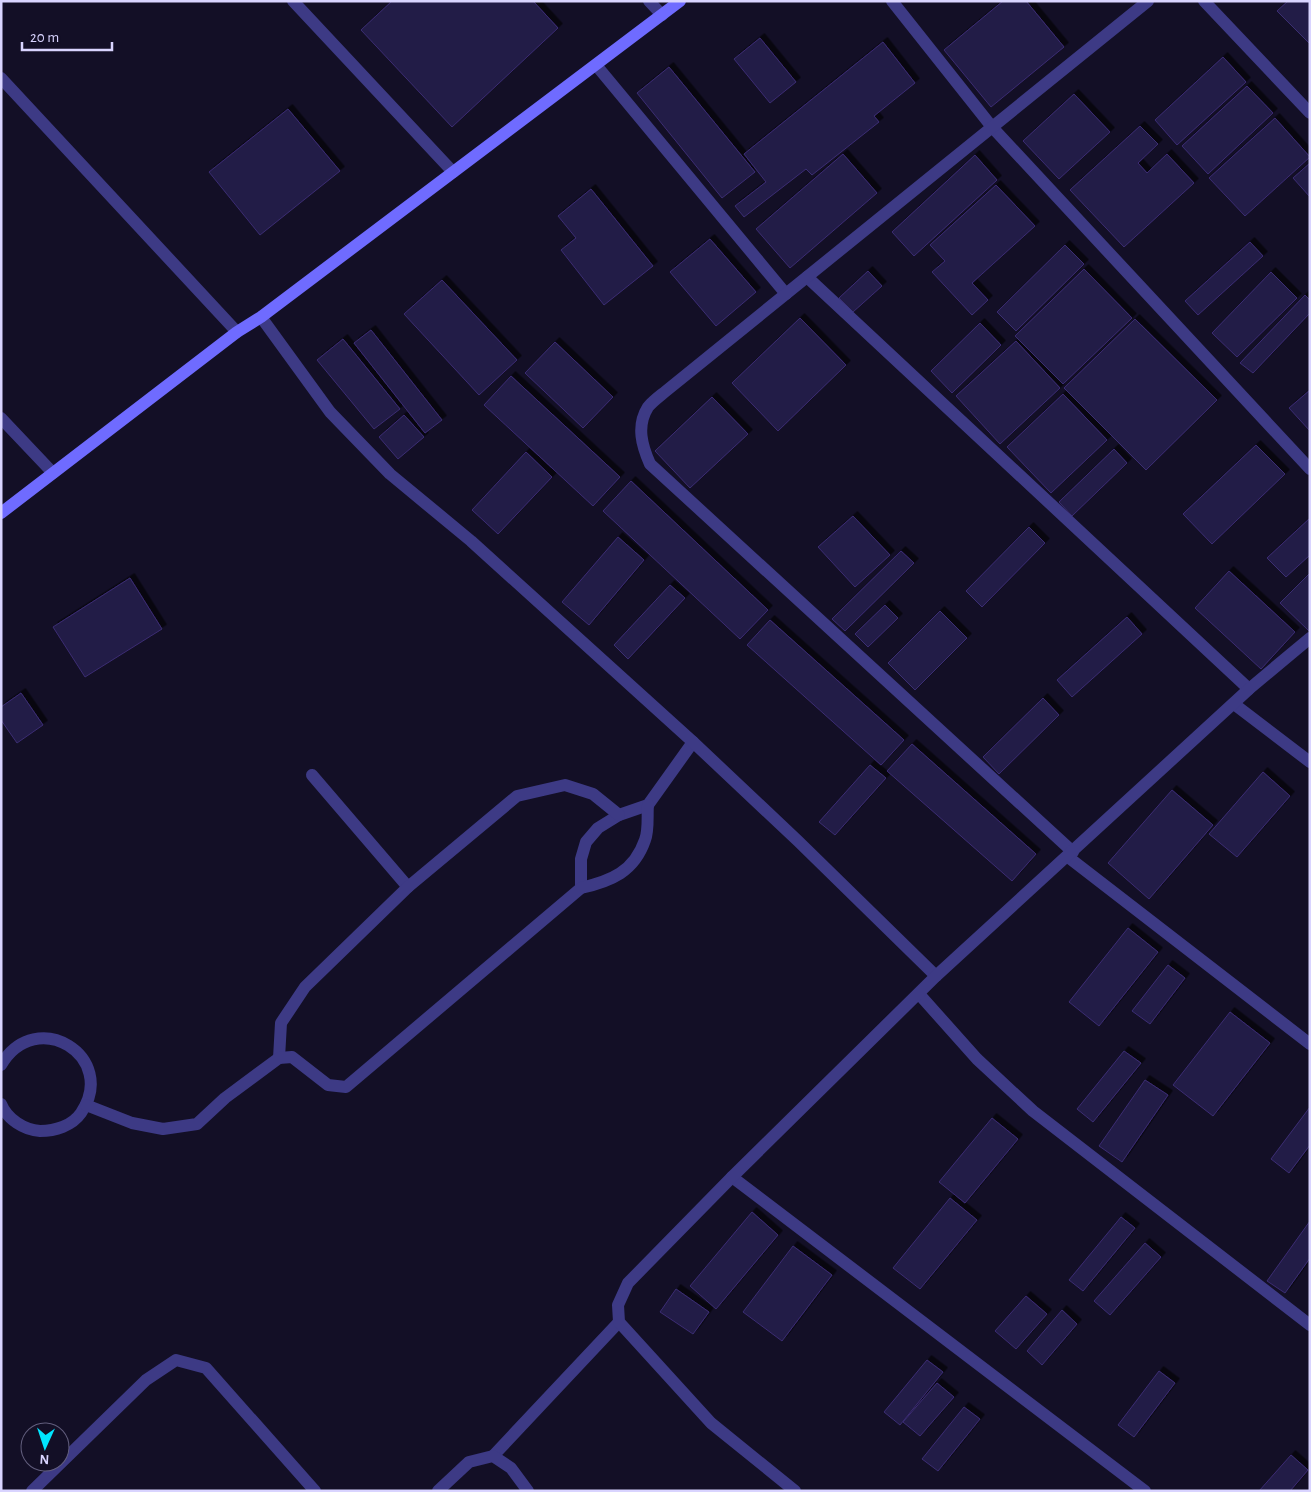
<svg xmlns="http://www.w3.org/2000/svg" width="1311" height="1492" viewBox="0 0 1311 1492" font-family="'Alegreya Sans',sans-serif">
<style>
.building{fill:#241b47;stroke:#3b2d73;filter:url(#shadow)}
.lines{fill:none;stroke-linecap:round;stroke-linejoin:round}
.lane{stroke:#3d3a85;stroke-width:12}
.street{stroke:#3d3a85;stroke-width:12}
.secondary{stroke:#6f6bff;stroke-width:12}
</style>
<defs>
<filter id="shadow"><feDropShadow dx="4.5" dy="-4.5" stdDeviation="0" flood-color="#0009"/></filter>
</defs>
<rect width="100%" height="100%" fill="#130f26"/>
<g class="building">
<polygon points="392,1 533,1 558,28 452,127 361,30"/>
<polygon points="1003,1 1026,1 1064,47 991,107 944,50"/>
<polygon points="1288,1 1310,1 1310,44 1277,11"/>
<polygon points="760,38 796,82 770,103 734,59"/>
<polygon points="883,42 915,83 874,116 879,122 812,175 806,169 744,217 735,206 766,182 744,154"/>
<polygon points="1223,57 1246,82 1177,145 1155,120"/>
<polygon points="669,67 755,172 722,198 637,93"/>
<polygon points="1247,86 1273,113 1208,174 1182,146"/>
<polygon points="1074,94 1110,132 1059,179 1023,141"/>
<polygon points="288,109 340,171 260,235 209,172"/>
<polygon points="1275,118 1310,157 1245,216 1209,178"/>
<polygon points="1140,126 1158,144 1138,163 1147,173 1167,154 1194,183 1124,247 1070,190"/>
<polygon points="843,154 877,193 790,268 756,229"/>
<polygon points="975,155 997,180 914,256 892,232"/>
<polygon points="1310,163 1310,197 1293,178"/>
<polygon points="996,185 1035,226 972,283 988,300 972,315 932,272 945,261 930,245"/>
<polygon points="591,189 653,266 604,305 561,250 576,238 558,216"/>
<polygon points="710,239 756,292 716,326 670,272"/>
<polygon points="1250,242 1263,256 1198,315 1185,301"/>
<polygon points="1065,245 1084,264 1016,331 997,312"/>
<polygon points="1084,269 1132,318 1063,384 1015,336"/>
<polygon points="868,271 882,286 853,312 839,298"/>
<polygon points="1271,272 1297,298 1237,357 1212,333"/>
<polygon points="442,280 517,360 479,395 404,314"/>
<polygon points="1305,295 1310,300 1310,313 1253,373 1240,363"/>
<polygon points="800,318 846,365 778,431 732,383"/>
<polygon points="1135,319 1217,400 1146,470 1064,388"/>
<polygon points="980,323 1001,345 952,393 931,371"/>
<polygon points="371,330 442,420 425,433 354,343"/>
<polygon points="343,339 400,409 374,429 317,360"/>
<polygon points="1016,341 1060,388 1000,444 956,396"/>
<polygon points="555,342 613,397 583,428 525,373"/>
<polygon points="511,376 620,477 593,506 484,405"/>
<polygon points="1310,390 1310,431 1289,408"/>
<polygon points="1063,394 1107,440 1051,493 1007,447"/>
<polygon points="712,397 748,434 690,488 655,451"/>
<polygon points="404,415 424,437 398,459 379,437"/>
<polygon points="1256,445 1285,474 1212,544 1183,514"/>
<polygon points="1114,449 1127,463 1072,516 1059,502"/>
<polygon points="526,452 552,477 498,534 472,510"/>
<polygon points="631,481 768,610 740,639 603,511"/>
<polygon points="853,516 890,555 855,587 818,547"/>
<polygon points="1310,518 1310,555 1286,577 1267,558"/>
<polygon points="1029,527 1045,543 982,607 966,591"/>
<polygon points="618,537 644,560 589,625 562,602"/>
<polygon points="901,551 914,563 845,631 832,619"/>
<polygon points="1229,571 1295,632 1261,669 1195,608"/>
<polygon points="1310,573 1310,629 1309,631 1280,603"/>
<polygon points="130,578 162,629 85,677 53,627"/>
<polygon points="670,585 685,598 628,659 614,645"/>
<polygon points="885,605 898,618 868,647 855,634"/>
<polygon points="940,611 967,638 915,690 888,663"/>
<polygon points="1127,617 1142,634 1072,697 1057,680"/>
<polygon points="770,620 904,740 881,765 747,645"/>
<polygon points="21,693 43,725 17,743 1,720 1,707"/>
<polygon points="1043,698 1059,715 999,774 983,757"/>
<polygon points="912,744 1036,854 1012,881 887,771"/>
<polygon points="870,765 886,778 835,835 819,822"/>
<polygon points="1263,772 1290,796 1237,857 1209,834"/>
<polygon points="1172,790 1213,825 1149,899 1108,863"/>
<polygon points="1128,928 1158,952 1099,1026 1069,1002"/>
<polygon points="1168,965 1185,978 1150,1024 1132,1011"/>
<polygon points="1230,1012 1270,1043 1213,1116 1173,1085"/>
<polygon points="1124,1051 1141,1063 1093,1122 1077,1109"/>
<polygon points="1145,1080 1168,1095 1122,1162 1099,1146"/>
<polygon points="1310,1107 1310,1145 1289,1173 1271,1159"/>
<polygon points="992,1118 1018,1139 965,1203 939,1182"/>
<polygon points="950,1198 977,1220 920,1289 893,1268"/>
<polygon points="752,1212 778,1235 716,1309 690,1286"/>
<polygon points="1121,1217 1135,1228 1083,1291 1069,1280"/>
<polygon points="1310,1221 1310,1258 1285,1293 1267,1281"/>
<polygon points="1145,1243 1161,1257 1110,1315 1094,1301"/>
<polygon points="793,1246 832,1275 782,1341 743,1312"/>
<polygon points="676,1289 709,1312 693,1334 660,1312"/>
<polygon points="1026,1296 1047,1314 1016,1349 995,1331"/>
<polygon points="1062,1310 1077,1324 1042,1365 1027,1351"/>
<polygon points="927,1360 943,1372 900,1425 884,1412"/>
<polygon points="1159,1371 1175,1383 1134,1437 1118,1425"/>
<polygon points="937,1383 954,1397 920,1436 903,1422"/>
<polygon points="964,1407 980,1419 938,1471 922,1459"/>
<polygon points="1291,1455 1308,1470 1290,1491 1259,1491"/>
</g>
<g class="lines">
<g class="lane">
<polyline points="293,1 453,172"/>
<polyline points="649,1 662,15"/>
<polyline points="312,775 408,887"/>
<polyline points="581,888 581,859 586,842 598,828 619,815 648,805 693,742"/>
<polyline points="279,1058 281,1023 305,987 408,887 517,796 565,785 593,794 619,815"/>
<path d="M1 1065C36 1005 119 1057 81 1113 72 1126 55 1131 40 1131 24 1130 7 1119 1 1104"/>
<path d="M86 1105 132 1123 163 1129 197 1124 225 1098 279 1058 292 1057 328 1085 346 1087 581 888C611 881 634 872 645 840 649 830 647 815 648 805"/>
<polyline points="493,1456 619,1322"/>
<polyline points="32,1491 146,1380 176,1360 206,1368 315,1491"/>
<polyline points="438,1491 469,1462 493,1456 511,1468 528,1491"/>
</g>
<g class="street">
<polyline points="892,1 992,127 1310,469"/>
<polyline points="1204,1 1310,113"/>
<polyline points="596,65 786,294"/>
<polyline points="1,78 237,332"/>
<polyline points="807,277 1249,689"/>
<polyline points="261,317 330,412 390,474 471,541 693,742 798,841 936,976"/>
<polyline points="1,418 53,473"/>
<polyline points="1234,704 1310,762"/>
<path d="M1073 852 650 464C642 446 636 426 648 407 653 401 660 396 666 391L1148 1"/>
<polyline points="1068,857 1310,1044"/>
<polyline points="919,994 977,1059 1033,1111 1310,1325"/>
<polyline points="732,1177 1145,1491"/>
<polyline points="795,1491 711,1423 619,1322 618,1305 628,1283 732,1177 936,976 1249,689 1310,638"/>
</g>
<polyline class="secondary" points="1,513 237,332 261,317 680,1"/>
</g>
<rect width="1311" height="1492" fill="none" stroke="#d9d4ff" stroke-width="5"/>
<g transform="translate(45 1447) rotate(183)"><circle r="24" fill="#130f26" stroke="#625e7d"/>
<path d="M0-4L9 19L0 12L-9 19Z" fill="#00e5ff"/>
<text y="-8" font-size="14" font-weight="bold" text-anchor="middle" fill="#d9d4ff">N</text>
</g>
<path d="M22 42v8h90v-8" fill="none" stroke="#d9d4ff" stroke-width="2.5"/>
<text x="30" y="42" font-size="15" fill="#d9d4ff" stroke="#130f26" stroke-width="4" paint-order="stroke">20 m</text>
</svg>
